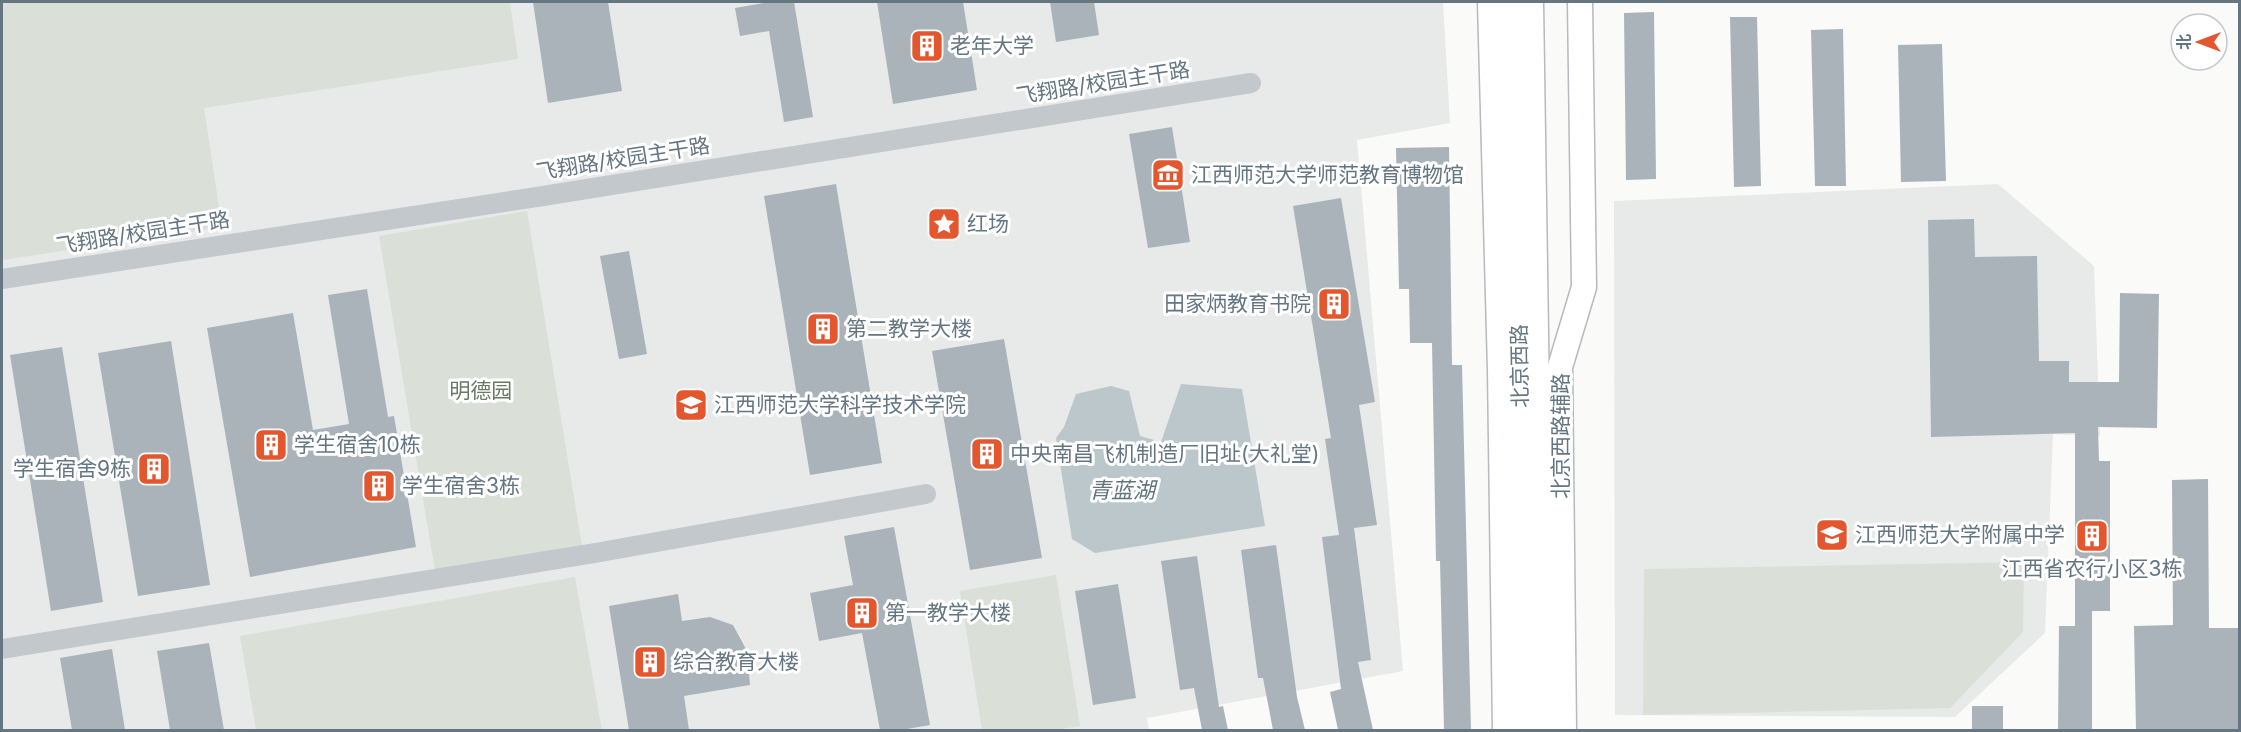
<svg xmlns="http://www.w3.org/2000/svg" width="2241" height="732" viewBox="0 0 2241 732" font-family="Inter,'Noto Sans SC',sans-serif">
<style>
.built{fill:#e8e9e9}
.green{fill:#dadfd7}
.water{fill:#bbc7cb}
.building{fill:#aab3b9}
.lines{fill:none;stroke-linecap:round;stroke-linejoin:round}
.major-casing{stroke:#b5babe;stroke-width:27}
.minor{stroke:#c3c8cc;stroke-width:20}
.major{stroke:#fff;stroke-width:24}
.labels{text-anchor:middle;stroke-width:6;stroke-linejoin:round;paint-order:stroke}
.poi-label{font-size:21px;fill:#657683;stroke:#fff;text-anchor:start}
.street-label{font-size:21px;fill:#657683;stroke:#fff}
.park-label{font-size:21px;fill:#687a64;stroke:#fff}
.water-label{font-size:22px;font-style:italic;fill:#60757c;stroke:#fff}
</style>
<rect width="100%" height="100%" fill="#fafaf8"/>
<g class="built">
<polygon points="2,2 1443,2 1450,123 1357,140 1403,671 1147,718 1149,730 2,730"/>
<polygon points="1998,184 2094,266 2100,436 2053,434 2045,633 1955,717 1615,715 1614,201"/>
</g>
<g class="green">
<polygon points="2,2 510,2 518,59 204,108 222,227 2,260"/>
<polygon points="527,211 582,546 435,571 379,236"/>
<polygon points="2024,562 2023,632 1950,708 1643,715 1644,569"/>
<polygon points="1056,575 1080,726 1055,730 982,730 960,591"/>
<polygon points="575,577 602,730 256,730 240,636"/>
</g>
<polygon class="water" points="1181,384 1242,389 1265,526 1095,553 1072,539 1056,438 1064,427 1076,394 1111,386 1129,391 1140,436 1161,442"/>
<g class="building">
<polygon points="533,2 608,2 622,91 548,103"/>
<polygon points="770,2 794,2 813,117 784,122 769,31 740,36 735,8"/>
<polygon points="877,2 963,2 977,90 893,104"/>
<polygon points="1050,2 1094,2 1099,35 1056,42"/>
<polygon points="1654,12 1656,179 1626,180 1624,13"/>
<polygon points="1730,17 1757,17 1761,186 1734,187"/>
<polygon points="1843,29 1846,186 1815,186 1811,30"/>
<polygon points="1942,44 1946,181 1901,182 1898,45"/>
<polygon points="1172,127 1190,242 1148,248 1129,134"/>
<polygon points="1449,147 1452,365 1462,365 1471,730 1444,730 1440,561 1436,561 1432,343 1410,343 1409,289 1399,289 1396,148"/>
<polygon points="836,184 882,463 810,475 764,196"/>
<polygon points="1341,198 1375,402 1359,405 1377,525 1354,528 1371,660 1358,662 1373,730 1338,730 1330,692 1341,689 1322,537 1339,535 1325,439 1331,438 1293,206"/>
<polygon points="1974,219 1975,257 2037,256 2039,361 2069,361 2069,382 2119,382 2120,293 2159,294 2157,428 2098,427 2099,461 2110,461 2110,611 2092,611 2092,730 2058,730 2059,626 2075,626 2075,433 1931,437 1928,220"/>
<polygon points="629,251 647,354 619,359 600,256"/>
<polygon points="367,289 388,417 394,416 416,547 250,577 207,328 293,313 313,430 349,424 328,295"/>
<polygon points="1004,339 1042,558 970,570 932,351"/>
<polygon points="171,341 210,585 138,596 98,353"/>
<polygon points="62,347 103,602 51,611 10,355"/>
<polygon points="2208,479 2209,628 2240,628 2240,730 2136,730 2134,626 2173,625 2172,480"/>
<polygon points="894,527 930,725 901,730 880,730 862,633 819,641 810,593 853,585 844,536"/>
<polygon points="1276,545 1297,697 1305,730 1273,730 1263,678 1258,678 1241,550"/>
<polygon points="1197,556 1219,707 1223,706 1228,730 1202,730 1194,688 1180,690 1161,561"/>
<polygon points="1118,584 1136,698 1093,705 1075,591"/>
<polygon points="678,594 682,621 710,617 733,625 747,651 750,685 684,696 689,730 629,730 609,606"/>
<polygon points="209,643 224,730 170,730 157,651"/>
<polygon points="112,649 125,730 72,730 60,658"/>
<rect x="1972" y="706" width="31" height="24"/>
</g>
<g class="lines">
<defs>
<g id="major">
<polyline points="1490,2 1500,370 1505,730"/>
<polyline points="1512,2 1521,369 1525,730"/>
<polyline points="1531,2 1542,730"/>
<polyline points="1564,730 1560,367 1584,287 1580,2"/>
</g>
</defs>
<use href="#major" class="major-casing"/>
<g class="minor">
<polyline points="2,279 543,196 1251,83"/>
<polyline points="2,649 595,553 926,494"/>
</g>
<use href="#major" class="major"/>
</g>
<defs>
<symbol id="building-square" viewBox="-11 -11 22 22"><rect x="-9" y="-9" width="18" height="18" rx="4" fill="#e4572e" stroke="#fff"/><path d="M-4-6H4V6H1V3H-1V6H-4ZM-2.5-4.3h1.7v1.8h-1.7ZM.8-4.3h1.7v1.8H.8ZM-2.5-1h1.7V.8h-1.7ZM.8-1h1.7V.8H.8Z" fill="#fff"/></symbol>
<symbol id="museum-square" viewBox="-11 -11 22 22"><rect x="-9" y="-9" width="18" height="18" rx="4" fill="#e4572e" stroke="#fff"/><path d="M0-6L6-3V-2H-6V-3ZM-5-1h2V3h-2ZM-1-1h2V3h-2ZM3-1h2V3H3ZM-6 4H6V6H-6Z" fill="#fff"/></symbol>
<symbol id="sight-square" viewBox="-11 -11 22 22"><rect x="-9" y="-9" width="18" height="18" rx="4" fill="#e4572e" stroke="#fff"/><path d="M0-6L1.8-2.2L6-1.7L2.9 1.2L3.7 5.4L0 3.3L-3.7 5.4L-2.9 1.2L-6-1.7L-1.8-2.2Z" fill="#fff"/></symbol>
<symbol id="university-square" viewBox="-11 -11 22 22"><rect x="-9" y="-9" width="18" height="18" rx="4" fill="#e4572e" stroke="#fff"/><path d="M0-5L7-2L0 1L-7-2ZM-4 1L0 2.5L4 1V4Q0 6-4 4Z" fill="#fff"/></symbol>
<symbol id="school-square" viewBox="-11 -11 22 22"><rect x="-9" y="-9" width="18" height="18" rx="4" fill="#e4572e" stroke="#fff"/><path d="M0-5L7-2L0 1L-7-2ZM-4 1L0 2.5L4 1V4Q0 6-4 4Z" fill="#fff"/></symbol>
</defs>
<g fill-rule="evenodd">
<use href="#building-square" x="908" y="27" width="38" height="38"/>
<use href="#museum-square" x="1149" y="156" width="38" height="38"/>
<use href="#sight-square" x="925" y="205" width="38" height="38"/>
<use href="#building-square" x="1315" y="285" width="38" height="38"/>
<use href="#building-square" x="804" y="310" width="38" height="38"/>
<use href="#university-square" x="672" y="386" width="38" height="38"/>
<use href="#building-square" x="252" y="426" width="38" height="38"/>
<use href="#building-square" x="968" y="435" width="38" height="38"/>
<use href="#building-square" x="135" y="450" width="38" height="38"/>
<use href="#building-square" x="360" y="467" width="38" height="38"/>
<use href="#school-square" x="1813" y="516" width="38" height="38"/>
<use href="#building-square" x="2073" y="517" width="38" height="38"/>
<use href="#building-square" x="843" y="594" width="38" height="38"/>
<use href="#building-square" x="631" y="643" width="38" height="38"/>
</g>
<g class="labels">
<g class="poi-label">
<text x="950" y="53">老年大学</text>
<text x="1191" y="182">江西师范大学师范教育博物馆</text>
<text x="967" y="231">红场</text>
<text x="1311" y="311" text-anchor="end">田家炳教育书院</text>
<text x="846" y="336">第二教学大楼</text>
<text x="714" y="412">江西师范大学科学技术学院</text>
<text x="294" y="452">学生宿舍10栋</text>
<text x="1010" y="461">中央南昌飞机制造厂旧址(大礼堂)</text>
<text x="131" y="476" text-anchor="end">学生宿舍9栋</text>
<text x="402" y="493">学生宿舍3栋</text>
<text x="1855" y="542">江西师范大学附属中学</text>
<text x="2092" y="576" text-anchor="middle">江西省农行小区3栋</text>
<text x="885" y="620">第一教学大楼</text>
<text x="673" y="669">综合教育大楼</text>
</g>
<g class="street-label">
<text transform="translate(1103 83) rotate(-9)" y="7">飞翔路/校园主干路</text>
<text transform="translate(623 159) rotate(-9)" y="7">飞翔路/校园主干路</text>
<text transform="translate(143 233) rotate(-9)" y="7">飞翔路/校园主干路</text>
<text transform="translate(1520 366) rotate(-91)" y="7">北京西路</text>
<text transform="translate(1561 436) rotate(-90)" y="7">北京西路辅路</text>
</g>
<g class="park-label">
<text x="481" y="398">明德园</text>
</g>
<g class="water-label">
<text x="1122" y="498">青蓝湖</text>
</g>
</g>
<rect width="2241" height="732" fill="none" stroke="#657683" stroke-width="6"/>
<g transform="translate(2199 42) rotate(270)"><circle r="28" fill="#ffffff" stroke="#c1c8cd" stroke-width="1.5"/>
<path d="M0-4.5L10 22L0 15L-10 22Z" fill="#e4572e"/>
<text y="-9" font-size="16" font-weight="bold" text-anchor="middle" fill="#657683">北</text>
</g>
</svg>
